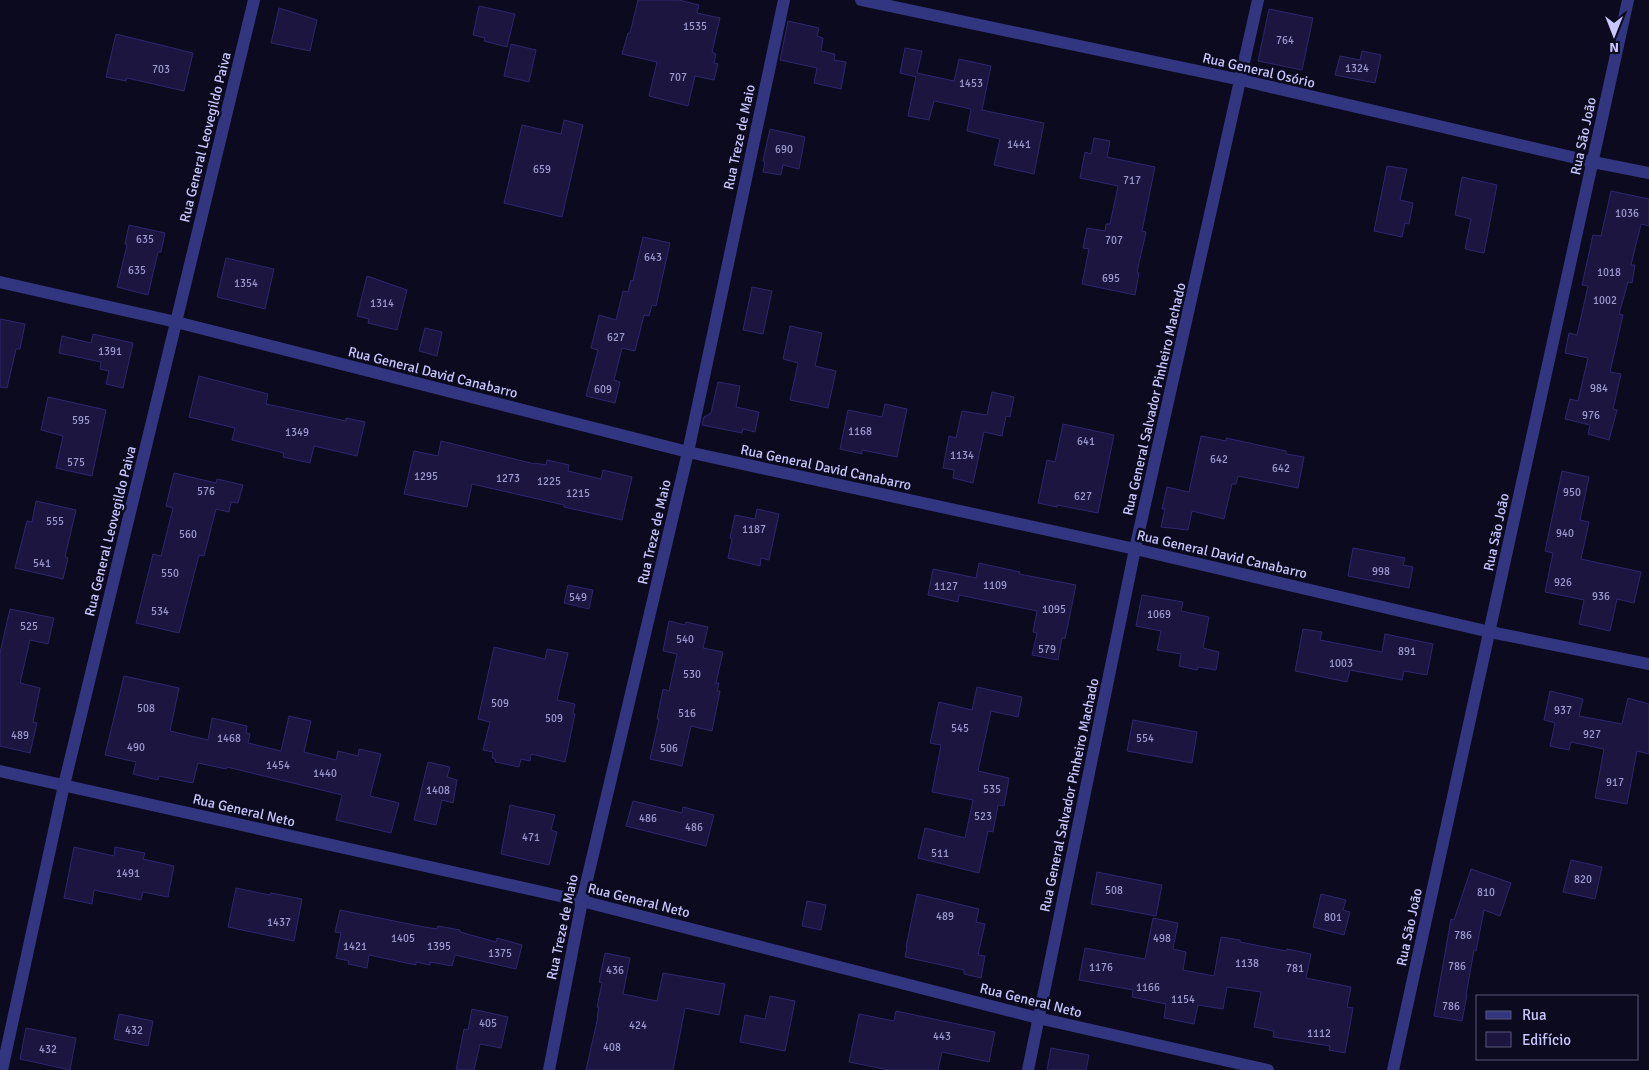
<svg xmlns="http://www.w3.org/2000/svg" width="1649" height="1070" viewBox="0 0 1649 1070" font-family="Signika,sans-serif">
<style>
.building{fill:#1b1540;stroke:#2e266e}
.lines{fill:none;stroke-linecap:round;stroke-linejoin:round}
.minor{stroke:#323580;stroke-width:12}
.labels{text-anchor:middle;stroke-width:5;stroke-linejoin:round;paint-order:stroke}
.number-label{font-size:11px;fill:#9e9acf}
.street-label{font-size:14px;fill:#c9c7ff;stroke:#0c0a1e}
</style>
<rect width="100%" height="100%" fill="#0c0a1e"/>
<g class="building">
<polygon points="638,0 679,0 699,5 697,13 720,18 712,52 716,54 714,63 718,64 714,80 695,76 688,106 649,96 657,62 622,54 628,33 630,33"/>
<polygon points="479,6 515,14 507,47 484,41 485,38 473,35"/>
<polygon points="279,8 317,20 310,51 271,43"/>
<polygon points="1269,9 1313,18 1302,70 1258,61"/>
<polygon points="788,21 819,28 817,36 823,38 821,51 835,54 834,60 846,62 841,89 814,83 817,68 780,60"/>
<polygon points="116,34 193,53 184,91 127,78 126,81 106,77"/>
<polygon points="511,44 536,50 529,82 504,76"/>
<polygon points="905,48 922,51 917,73 954,81 959,59 991,66 982,110 1044,123 1034,174 994,165 1000,139 967,131 971,109 934,101 929,120 908,116 916,77 900,73"/>
<polygon points="1362,51 1381,55 1375,83 1335,75 1340,56 1360,60"/>
<polygon points="564,120 583,125 562,217 504,203 522,125 561,134"/>
<polygon points="770,129 805,137 799,169 783,165 781,175 763,172 765,162 763,161"/>
<polygon points="1094,138 1110,141 1107,157 1155,167 1142,231 1146,232 1137,272 1139,273 1135,295 1082,284 1089,249 1083,248 1087,228 1105,231 1106,224 1110,224 1118,186 1080,178 1085,152 1091,154"/>
<polygon points="1387,166 1407,169 1400,200 1413,203 1409,224 1405,223 1402,237 1374,231"/>
<polygon points="1462,177 1497,185 1484,253 1465,249 1471,219 1455,215"/>
<polygon points="1611,191 1649,199 1649,226 1641,224 1631,265 1635,265 1632,283 1628,282 1619,314 1623,315 1610,372 1621,374 1613,409 1617,410 1609,440 1588,434 1590,425 1565,419 1570,399 1578,401 1588,358 1565,353 1569,333 1577,335 1588,286 1582,285 1593,235 1601,236"/>
<polygon points="129,225 165,233 161,252 158,252 148,295 117,287 127,245 125,244"/>
<polygon points="643,237 670,243 656,306 652,305 649,316 644,315 635,351 622,348 614,380 620,382 615,403 586,396 598,350 591,348 599,315 616,320 623,291 628,292 631,280 633,281"/>
<polygon points="226,258 274,269 265,309 217,297"/>
<polygon points="367,276 407,290 397,330 368,323 369,319 357,316"/>
<polygon points="752,287 772,291 763,334 743,330"/>
<polygon points="0,319 25,324 20,349 16,349 7,388 0,387"/>
<polygon points="790,326 822,333 815,366 836,371 828,408 790,400 798,363 783,359"/>
<polygon points="425,328 442,332 437,356 419,351"/>
<polygon points="93,334 133,343 123,388 106,384 109,371 100,369 101,362 59,353 62,336 91,343"/>
<polygon points="199,376 268,394 266,404 346,421 346,418 365,422 357,456 314,446 310,463 283,457 284,453 232,440 235,428 189,417"/>
<polygon points="718,382 740,386 736,407 759,412 755,432 743,429 742,433 702,425 704,417 711,413"/>
<polygon points="992,392 1014,397 1010,417 1006,416 1002,436 984,432 973,483 953,478 954,470 943,468 949,436 956,438 962,411 987,415"/>
<polygon points="48,397 106,410 92,476 56,468 63,436 41,430"/>
<polygon points="885,404 907,409 897,457 862,450 862,454 840,449 848,410 882,417"/>
<polygon points="1063,424 1114,435 1098,513 1057,505 1057,507 1038,503 1047,460 1055,462"/>
<polygon points="1201,436 1226,441 1226,438 1286,451 1286,454 1304,457 1298,488 1238,476 1236,484 1232,484 1224,519 1192,511 1188,530 1161,527 1165,509 1162,509 1167,487 1189,492"/>
<polygon points="441,441 535,464 535,463 546,465 547,460 569,465 568,471 601,479 603,470 632,477 622,520 564,507 564,505 472,484 467,507 404,494 414,451 438,456"/>
<polygon points="1562,471 1589,477 1580,520 1589,522 1581,559 1641,572 1634,603 1617,599 1610,631 1579,624 1584,600 1545,592 1553,553 1545,551"/>
<polygon points="174,473 216,483 217,479 243,485 238,503 231,502 229,512 216,509 204,556 199,555 179,633 136,623 153,554 161,556 173,508 166,506"/>
<polygon points="36,501 76,510 65,557 68,558 63,579 15,568 27,521 32,522"/>
<polygon points="757,509 779,514 769,560 761,558 760,566 728,558 732,539 730,538 735,515 755,519"/>
<polygon points="1353,548 1405,558 1403,565 1413,567 1409,588 1348,576"/>
<polygon points="979,563 1020,572 1019,574 1076,585 1065,639 1062,638 1058,660 1032,655 1037,633 1033,632 1037,611 959,595 958,602 928,595 933,569 976,578"/>
<polygon points="568,585 593,590 589,609 564,603"/>
<polygon points="1142,595 1183,602 1181,611 1209,617 1203,648 1219,652 1216,670 1198,667 1197,670 1179,666 1181,654 1157,650 1161,631 1136,626"/>
<polygon points="10,609 54,618 48,644 30,640 20,683 40,688 33,722 37,723 30,753 0,746 0,653"/>
<polygon points="669,621 685,625 686,622 708,627 703,648 723,652 716,683 719,683 717,691 720,691 712,731 691,726 682,766 650,759 659,719 657,719 663,689 669,691 677,654 663,651"/>
<polygon points="1303,629 1322,632 1320,640 1382,652 1385,634 1433,644 1427,675 1404,671 1402,680 1350,670 1347,682 1295,671"/>
<polygon points="494,647 545,659 547,649 568,653 557,700 575,704 573,713 575,714 565,762 531,754 530,761 521,759 519,767 495,762 495,759 492,758 493,752 483,750 490,722 478,719"/>
<polygon points="124,676 179,688 170,731 208,740 212,718 247,726 246,733 250,734 248,743 281,751 289,716 311,721 304,752 336,760 338,751 358,756 359,749 381,754 370,796 399,803 391,833 336,820 342,795 227,767 226,769 198,763 193,783 159,776 158,780 133,774 136,762 105,755"/>
<polygon points="977,687 1022,697 1018,717 991,711 978,771 1009,778 1004,806 998,805 993,832 988,831 979,873 918,858 925,828 965,838 973,800 932,792 941,745 930,743 939,702 972,710"/>
<polygon points="1550,691 1583,699 1579,716 1622,724 1628,698 1649,704 1649,754 1637,751 1627,804 1595,798 1604,749 1571,742 1569,750 1550,746 1555,723 1544,720"/>
<polygon points="1133,720 1197,732 1192,763 1127,751"/>
<polygon points="428,762 450,767 447,777 457,780 453,803 442,800 436,825 414,820"/>
<polygon points="633,801 682,813 683,807 714,815 706,846 626,826"/>
<polygon points="510,805 555,815 551,830 557,832 549,865 501,854"/>
<polygon points="74,847 114,856 115,847 145,853 143,859 174,866 168,897 143,892 141,900 94,890 92,904 64,898"/>
<polygon points="1571,860 1602,867 1595,899 1563,892"/>
<polygon points="1471,869 1511,883 1500,916 1484,910 1476,951 1474,950 1466,995 1467,995 1462,1021 1434,1016 1451,919 1454,920"/>
<polygon points="1097,872 1162,885 1156,916 1091,904"/>
<polygon points="236,888 270,895 271,893 302,899 294,941 228,927"/>
<polygon points="917,894 979,909 976,922 985,924 978,955 985,956 981,978 964,974 964,970 905,957 907,947 906,947"/>
<polygon points="1321,894 1346,900 1343,910 1350,912 1344,935 1313,927"/>
<polygon points="807,901 826,905 821,930 802,926"/>
<polygon points="340,910 424,927 437,929 438,926 460,930 460,932 496,942 497,938 522,945 516,969 455,955 452,966 430,962 430,965 416,962 416,965 369,955 367,968 348,964 349,961 336,958 341,933 335,932"/>
<polygon points="1153,918 1178,923 1173,949 1186,952 1183,970 1214,976 1221,937 1240,940 1240,942 1286,951 1287,949 1311,954 1306,978 1351,987 1347,1007 1353,1008 1345,1053 1329,1050 1330,1046 1273,1037 1274,1031 1254,1027 1261,992 1227,987 1223,1009 1198,1005 1194,1024 1164,1018 1166,1004 1132,997 1133,990 1079,980 1085,948 1145,959"/>
<polygon points="605,953 630,958 623,994 657,1001 663,973 725,984 719,1015 685,1008 673,1070 586,1070 598,1017 597,1017 599,1007 597,1007 602,983 599,982"/>
<polygon points="770,996 795,1001 785,1051 740,1042 745,1015 765,1019"/>
<polygon points="472,1009 508,1017 501,1048 480,1044 474,1070 456,1070 464,1029 468,1030"/>
<polygon points="896,1011 995,1032 989,1062 942,1052 938,1070 889,1070 849,1062 859,1014 894,1021"/>
<polygon points="119,1014 153,1021 148,1046 114,1039"/>
<polygon points="26,1028 76,1038 70,1070 20,1059"/>
<polygon points="1051,1048 1089,1055 1086,1070 1047,1070"/>
</g>
<g class="lines">
<g class="minor">
<polyline points="861,0 1241,80 1593,162 1649,173"/>
<polyline points="0,282 176,322 688,452 1135,549 1490,632 1649,664"/>
<polyline points="0,771 582,901 1038,1018 1268,1070"/>
<polyline points="2,1070 64,785 254,0"/>
<polyline points="549,1070 582,901 688,452 784,0"/>
<polyline points="1028,1070 1135,549 1258,0"/>
<polyline points="1393,1070 1628,0"/>
</g>
</g>
<g class="labels">
<g class="number-label">
<text x="695" y="30">1535</text>
<text x="1285" y="44">764</text>
<text x="1357" y="72">1324</text>
<text x="161" y="73">703</text>
<text x="678" y="81">707</text>
<text x="971" y="87">1453</text>
<text x="1019" y="148">1441</text>
<text x="784" y="153">690</text>
<text x="542" y="173">659</text>
<text x="1132" y="184">717</text>
<text x="1627" y="217">1036</text>
<text x="145" y="243">635</text>
<text x="1114" y="244">707</text>
<text x="653" y="261">643</text>
<text x="137" y="274">635</text>
<text x="1609" y="276">1018</text>
<text x="1111" y="282">695</text>
<text x="246" y="287">1354</text>
<text x="1605" y="304">1002</text>
<text x="382" y="307">1314</text>
<text x="616" y="341">627</text>
<text x="110" y="355">1391</text>
<text x="1599" y="392">984</text>
<text x="603" y="393">609</text>
<text x="1591" y="419">976</text>
<text x="81" y="424">595</text>
<text x="860" y="435">1168</text>
<text x="297" y="436">1349</text>
<text x="1086" y="445">641</text>
<text x="962" y="459">1134</text>
<text x="1219" y="463">642</text>
<text x="76" y="466">575</text>
<text x="1281" y="472">642</text>
<text x="426" y="480">1295</text>
<text x="508" y="482">1273</text>
<text x="549" y="485">1225</text>
<text x="206" y="495">576</text>
<text x="1572" y="496">950</text>
<text x="578" y="497">1215</text>
<text x="1083" y="500">627</text>
<text x="55" y="525">555</text>
<text x="754" y="533">1187</text>
<text x="1565" y="537">940</text>
<text x="188" y="538">560</text>
<text x="42" y="567">541</text>
<text x="1381" y="575">998</text>
<text x="170" y="577">550</text>
<text x="1563" y="586">926</text>
<text x="995" y="589">1109</text>
<text x="946" y="590">1127</text>
<text x="1601" y="600">936</text>
<text x="578" y="601">549</text>
<text x="1054" y="613">1095</text>
<text x="160" y="615">534</text>
<text x="1159" y="618">1069</text>
<text x="29" y="630">525</text>
<text x="685" y="643">540</text>
<text x="1047" y="653">579</text>
<text x="1407" y="655">891</text>
<text x="1341" y="667">1003</text>
<text x="692" y="678">530</text>
<text x="500" y="707">509</text>
<text x="146" y="712">508</text>
<text x="1563" y="714">937</text>
<text x="687" y="717">516</text>
<text x="554" y="722">509</text>
<text x="960" y="732">545</text>
<text x="1592" y="738">927</text>
<text x="20" y="739">489</text>
<text x="229" y="742">1468</text>
<text x="1145" y="742">554</text>
<text x="136" y="751">490</text>
<text x="669" y="752">506</text>
<text x="278" y="769">1454</text>
<text x="325" y="777">1440</text>
<text x="1615" y="786">917</text>
<text x="992" y="793">535</text>
<text x="438" y="794">1408</text>
<text x="983" y="820">523</text>
<text x="648" y="822">486</text>
<text x="694" y="831">486</text>
<text x="531" y="841">471</text>
<text x="940" y="857">511</text>
<text x="128" y="877">1491</text>
<text x="1583" y="883">820</text>
<text x="1114" y="894">508</text>
<text x="1486" y="896">810</text>
<text x="945" y="920">489</text>
<text x="1333" y="921">801</text>
<text x="279" y="926">1437</text>
<text x="1463" y="939">786</text>
<text x="403" y="942">1405</text>
<text x="1162" y="942">498</text>
<text x="355" y="950">1421</text>
<text x="439" y="950">1395</text>
<text x="500" y="957">1375</text>
<text x="1247" y="967">1138</text>
<text x="1457" y="970">786</text>
<text x="1101" y="971">1176</text>
<text x="1295" y="972">781</text>
<text x="615" y="974">436</text>
<text x="1148" y="991">1166</text>
<text x="1183" y="1003">1154</text>
<text x="1451" y="1010">786</text>
<text x="488" y="1027">405</text>
<text x="638" y="1029">424</text>
<text x="134" y="1034">432</text>
<text x="1319" y="1037">1112</text>
<text x="942" y="1040">443</text>
<text x="612" y="1051">408</text>
<text x="48" y="1053">432</text>
</g>
<g class="street-label">
<text transform="translate(1259 70) rotate(13)" y="5">Rua General Osório</text>
<text transform="translate(1583 136) rotate(-78)" y="5">Rua São João</text>
<text transform="translate(205 137) rotate(-76)" y="5">Rua General Leovegildo Paiva</text>
<text transform="translate(739 137) rotate(-78)" y="5">Rua Treze de Maio</text>
<text transform="translate(433 372) rotate(14)" y="5">Rua General David Canabarro</text>
<text transform="translate(1154 399) rotate(-77)" y="5">Rua General Salvador Pinheiro Machado</text>
<text transform="translate(826 467) rotate(12)" y="5">Rua General David Canabarro</text>
<text transform="translate(110 531) rotate(-76)" y="5">Rua General Leovegildo Paiva</text>
<text transform="translate(654 532) rotate(-77)" y="5">Rua Treze de Maio</text>
<text transform="translate(1496 532) rotate(-78)" y="5">Rua São João</text>
<text transform="translate(1222 554) rotate(13)" y="5">Rua General David Canabarro</text>
<text transform="translate(1069 795) rotate(-78)" y="5">Rua General Salvador Pinheiro Machado</text>
<text transform="translate(244 810) rotate(13)" y="5">Rua General Neto</text>
<text transform="translate(639 900) rotate(14)" y="5">Rua General Neto</text>
<text transform="translate(562 927) rotate(-78)" y="5">Rua Treze de Maio</text>
<text transform="translate(1409 927) rotate(-78)" y="5">Rua São João</text>
<text transform="translate(1031 1000) rotate(14)" y="5">Rua General Neto</text>
</g>
</g>
<rect x="1476" y="995" width="162" height="65" fill="#0c0a1e" stroke="#585678"/>
<rect x="1486" y="1011" width="25" height="8" fill="#323580" stroke="#585678"/>
<text x="1522" y="1020" font-size="15" fill="#c9c7ff">Rua</text>
<rect x="1486" y="1032" width="25" height="15" fill="#1b1540" stroke="#585678"/>
<text x="1522" y="1045" font-size="15" fill="#c9c7ff">Edifício</text>
<g transform="translate(1614 35) rotate(180)" stroke="#0c0a1e" stroke-width="4" paint-order="stroke">
<path d="M0-4L9 19L0 12L-9 19Z" fill="#c9c7ff"/>
<text y="-8" font-size="14" font-weight="bold" text-anchor="middle" fill="#c9c7ff">N</text>
</g>
</svg>
